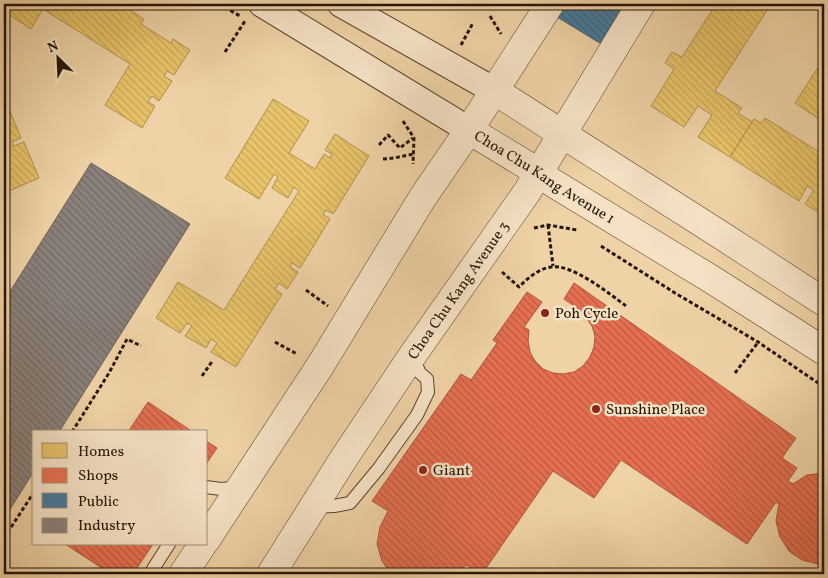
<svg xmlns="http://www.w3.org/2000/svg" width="828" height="578" viewBox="0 0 828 578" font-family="Vollkorn,serif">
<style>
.homes{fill:url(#homes-back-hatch);stroke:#ae904b}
.shops{fill:url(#shops-back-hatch);stroke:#ac543a}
.public{fill:url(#public-back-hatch);stroke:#3b5d6f}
.industry{fill:url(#industry-back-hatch);stroke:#6b6158}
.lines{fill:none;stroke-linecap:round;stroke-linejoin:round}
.service-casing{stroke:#57452c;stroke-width:14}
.minor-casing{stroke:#57452c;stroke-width:28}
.tertiary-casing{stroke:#57452c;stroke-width:29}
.path{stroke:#241604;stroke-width:3;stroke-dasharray:4 2.5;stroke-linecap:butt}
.service{stroke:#f5e2c5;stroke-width:12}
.minor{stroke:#f5e2c5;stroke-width:26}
.tertiary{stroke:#f5e2c5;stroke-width:28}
.poi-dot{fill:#8f2418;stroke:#f5e2c5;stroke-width:2}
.labels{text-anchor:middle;stroke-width:5;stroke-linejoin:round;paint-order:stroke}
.street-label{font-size:15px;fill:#241604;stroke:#f5e2c5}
.poi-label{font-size:15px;fill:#241604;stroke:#f5e2c5;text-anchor:start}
</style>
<defs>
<pattern id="homes-back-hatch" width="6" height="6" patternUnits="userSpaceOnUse" patternTransform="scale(1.25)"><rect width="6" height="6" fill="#e9c46a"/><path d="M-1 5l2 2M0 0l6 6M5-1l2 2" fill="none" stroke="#c8a85a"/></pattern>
<pattern id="shops-back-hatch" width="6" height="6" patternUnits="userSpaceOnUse" patternTransform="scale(1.25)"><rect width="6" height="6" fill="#e76f51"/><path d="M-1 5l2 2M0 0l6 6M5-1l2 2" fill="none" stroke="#bb5a41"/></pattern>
<pattern id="public-back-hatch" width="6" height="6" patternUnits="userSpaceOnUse" patternTransform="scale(1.25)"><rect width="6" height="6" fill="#457b9d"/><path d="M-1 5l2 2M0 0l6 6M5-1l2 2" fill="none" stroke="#39647e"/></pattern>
<pattern id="industry-back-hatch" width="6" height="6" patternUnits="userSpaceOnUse" patternTransform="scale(1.25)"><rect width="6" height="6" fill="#8a817c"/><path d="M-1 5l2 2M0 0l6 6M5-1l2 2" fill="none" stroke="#716963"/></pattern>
</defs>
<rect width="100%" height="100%" fill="#efd2a6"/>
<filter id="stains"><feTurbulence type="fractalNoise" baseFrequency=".004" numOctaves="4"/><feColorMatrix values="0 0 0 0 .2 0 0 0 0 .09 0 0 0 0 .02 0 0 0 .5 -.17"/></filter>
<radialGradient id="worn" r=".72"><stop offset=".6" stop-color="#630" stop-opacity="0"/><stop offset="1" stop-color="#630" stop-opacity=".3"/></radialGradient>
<g class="homes">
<polygon points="14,4 112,4 110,8 115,11 120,4 144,19 141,24 171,43 173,39 190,50 174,75 167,71 164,76 172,81 159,101 152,96 148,102 155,106 142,128 105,105 130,64 43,9 31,29 8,14"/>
<polygon points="716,4 771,4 715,91 742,108 738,113 752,122 730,157 698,137 712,115 698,106 684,127 651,106 674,69 665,63 672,52 682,57"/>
<polygon points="824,58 824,122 795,103"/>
<polygon points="4,97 21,138 12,142 14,146 24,142 39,178 4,193"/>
<polygon points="273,99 309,121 289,153 315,169 324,154 330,158 332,154 325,150 335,134 369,156 333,214 326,210 323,214 330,219 300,268 292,263 290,267 298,272 287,289 279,283 275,289 282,294 236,367 211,352 217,343 211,339 206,348 185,336 192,326 187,323 180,333 156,318 178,282 224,310 299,191 294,187 288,198 272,188 278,177 274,174 259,199 225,178"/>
<polygon points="765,118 824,155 820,165 824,168 824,216 805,204 814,190 807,186 799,201 730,157 754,119 761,123"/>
</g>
<g class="shops">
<polygon points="574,283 796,438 782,458 797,468 788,481 793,484 807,475 824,473 824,564 818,564 802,560 789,551 780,537 776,521 779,504 776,502 747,544 621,460 594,498 553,471 482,574 466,565 458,574 391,574 382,561 377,544 380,527 388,511 372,501 461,374 471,380 497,343 493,340 527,292 542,302 524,327 529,330 528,341 530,352 535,361 543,369 553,373 563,374 574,372 583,366 590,357 594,347 595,336 592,326 585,317 587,315 564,299"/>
<polygon points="148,402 193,432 128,432"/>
<polygon points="206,441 217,448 206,464"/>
<polygon points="65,544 153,544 133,574 111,574"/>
</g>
<polygon class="public" points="536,4 629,4 603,45"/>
<polygon class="industry" points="91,163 190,224 59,432 34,432 34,471 4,519 4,301"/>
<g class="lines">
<defs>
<g id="service">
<polyline points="206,487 221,489 241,487"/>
<polyline points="313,507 334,506 350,503 379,468 417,415 428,392 427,379 420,373 412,356"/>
<polyline points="154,574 153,569 169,544"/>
</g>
<g id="minor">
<polyline points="262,4 469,130"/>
<polyline points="341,4 495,91"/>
</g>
<g id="tertiary">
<polyline points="495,91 727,239 824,302"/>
<path id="s1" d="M469 130 538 172 553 183 711 279 824 351"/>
<polyline points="206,540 320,366 423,197 469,130 550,4"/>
<polyline points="183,574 203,544"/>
<path id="s2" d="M271 574 344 458 412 356 527 192 641 4"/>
</g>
</defs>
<use href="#service" class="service-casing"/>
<use href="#minor" class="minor-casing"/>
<use href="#tertiary" class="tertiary-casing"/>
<g class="path">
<polyline points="219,4 240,16"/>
<polyline points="490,16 501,34"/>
<polyline points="461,45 473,23"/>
<polyline points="225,52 245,21"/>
<polyline points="403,121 414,138 413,164"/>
<polyline points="379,145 388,135 400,148 413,138"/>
<polyline points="383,159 394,158 414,154"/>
<polyline points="548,225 553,266"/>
<polyline points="534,228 548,225 577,230"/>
<polyline points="601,246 675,293 758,342 824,387"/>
<path d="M502 272 519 287C528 278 538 269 551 267 571 263 610 294 626 306"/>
<polyline points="306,290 328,306"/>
<polyline points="275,342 297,354"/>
<polyline points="735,373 759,341"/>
<polyline points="202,376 213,360"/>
<polyline points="72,432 109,373 127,339 141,346"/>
<polyline points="824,433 824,431"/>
<polyline points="4,538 34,492"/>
</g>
<use href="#service" class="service"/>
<use href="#minor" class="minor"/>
<use href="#tertiary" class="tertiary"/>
</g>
<g class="poi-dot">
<circle cx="545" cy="313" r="5"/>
<circle cx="596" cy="409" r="5"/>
<circle cx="423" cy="470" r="5"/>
</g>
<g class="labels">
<g class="street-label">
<text dy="5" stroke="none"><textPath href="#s1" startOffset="89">Choa Chu Kang Avenue 1</textPath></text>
<text dy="5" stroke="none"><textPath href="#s2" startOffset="340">Choa Chu Kang Avenue 3</textPath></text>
</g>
<g class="poi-label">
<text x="555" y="318">Poh Cycle</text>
<text x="606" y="414">Sunshine Place</text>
<text x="433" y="475">Giant</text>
</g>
</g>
<rect width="828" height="578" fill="none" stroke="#efd2a6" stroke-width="20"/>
<rect x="5" y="5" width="818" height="568" fill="none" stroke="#241604" stroke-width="2.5"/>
<rect x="10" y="10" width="808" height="558" fill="none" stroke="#241604"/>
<rect x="32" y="430" width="175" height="115" fill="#f5e2c5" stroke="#a19078"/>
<rect x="42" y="443" width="25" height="15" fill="#e9c46a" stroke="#a19078"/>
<text x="78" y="456" font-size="15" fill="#241604">Homes</text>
<rect x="42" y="468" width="25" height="15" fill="#e76f51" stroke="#a19078"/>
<text x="78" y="480" font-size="15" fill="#241604">Shops</text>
<rect x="42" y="493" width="25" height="15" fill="#457b9d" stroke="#a19078"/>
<text x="78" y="506" font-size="15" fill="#241604">Public</text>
<rect x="42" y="518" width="25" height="15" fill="#8a817c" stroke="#a19078"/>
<text x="78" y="530" font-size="15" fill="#241604">Industry</text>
<g transform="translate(58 58) rotate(336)" stroke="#f5e2c5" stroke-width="4" paint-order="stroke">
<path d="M0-4L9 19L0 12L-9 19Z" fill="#241604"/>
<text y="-8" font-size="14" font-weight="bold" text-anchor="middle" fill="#241604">N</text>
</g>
<rect width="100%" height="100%" filter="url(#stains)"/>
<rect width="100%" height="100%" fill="url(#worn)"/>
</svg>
